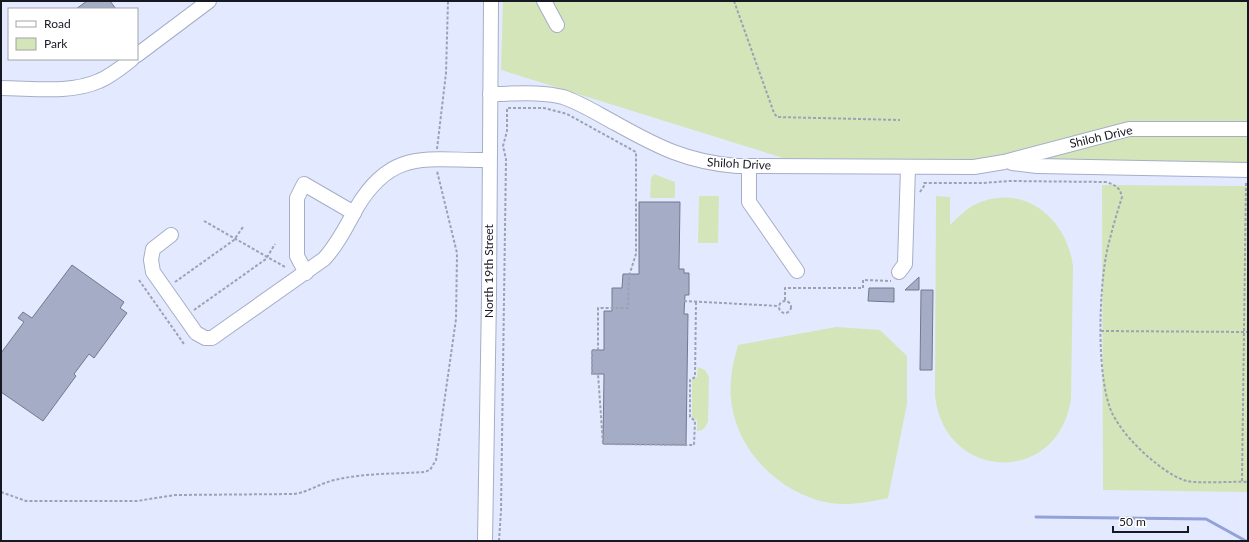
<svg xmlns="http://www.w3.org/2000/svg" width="1249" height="542" viewBox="0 0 1249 542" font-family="Lato,sans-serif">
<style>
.green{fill:#d4e5b9}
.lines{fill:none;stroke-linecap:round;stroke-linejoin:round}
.stream{stroke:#92a1d7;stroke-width:3}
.building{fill:#a5adc6;stroke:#717990}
.minor-casing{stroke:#a6aec7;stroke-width:16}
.path{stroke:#9da2b3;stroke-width:2;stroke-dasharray:3 2;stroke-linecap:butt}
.minor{stroke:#fff;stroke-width:14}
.labels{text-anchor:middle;stroke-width:3;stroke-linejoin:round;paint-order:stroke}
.street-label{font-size:12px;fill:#161822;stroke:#fff}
</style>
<rect width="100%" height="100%" fill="#e3eaff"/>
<g class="green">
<polygon points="503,1 1248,1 1248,163 783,158 501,70"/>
<polygon points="654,174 675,182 675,198 650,198 651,178"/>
<polygon points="1102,185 1248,186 1248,492 1103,490"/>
<polygon points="699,196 719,196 718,243 698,243"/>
<path d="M936 196 950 197V225C958 217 966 209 976 204 1024 182 1067 219 1073 266L1071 399C1058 487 944 481 935 396Z"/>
<path d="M836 327 880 330 907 356V404L888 498C869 502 849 506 830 503 780 494 736 451 731 399 729 381 733 363 738 345Z"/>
<path d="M698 367 705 370 709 377 708 421C706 427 703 431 697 431V420L692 418V380L697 377Z"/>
</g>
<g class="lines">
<polyline class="stream" points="1036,517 1206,519 1246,541"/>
</g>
<g class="building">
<polygon points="87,1 110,1 116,9 76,9"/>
<polygon points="639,202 680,202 679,269 684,269 684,273 689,273 689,295 685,295 684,314 688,314 686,445 603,444 604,374 592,374 592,350 604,350 604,311 612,311 612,288 622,288 623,274 639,274"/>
<polygon points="72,265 124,302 120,308 127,313 94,358 89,354 74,374 76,376 43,421 1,392 1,353 24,322 18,318 23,312 32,318"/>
<polygon points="919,277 919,290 905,290"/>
<polygon points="869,288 894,288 894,302 868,301"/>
<polygon points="921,290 933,290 932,370 920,370"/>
</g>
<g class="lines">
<defs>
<g id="minor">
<polyline points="544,1 557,25"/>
<polyline points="137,55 209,1"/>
<path d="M1 88C32 88 70 94 99 81 111 76 122 67 132 59"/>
<path d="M490 94C513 94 540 91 563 97 581 103 598 114 615 123 658 147 687 162 737 166L974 167 1004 162 1129 129H1248"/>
<polyline points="1012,163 1037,166 1248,170"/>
<polyline points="749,166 749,202 797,271"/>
<path d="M171 235 153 249 151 260 153 272 196 333 205 338H212L324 259C338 244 347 225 357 207 393 147 428 161 489 160"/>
<polyline points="899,272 905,264 908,167"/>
<polyline points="306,273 297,256 297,198 304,184 354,213"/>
<polyline points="485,541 489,297 491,1"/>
</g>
</defs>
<use href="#minor" class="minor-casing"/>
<g class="path">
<polyline points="734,1 774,113 777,117 900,120"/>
<polyline points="437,149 446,73 448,1"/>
<path d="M920 192 924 186V183H983L1010 181 1106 182C1115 185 1120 187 1122 197 1116 216 1110 236 1106 256 1099 294 1096 381 1113 415 1122 431 1133 443 1146 455 1158 465 1172 477 1187 481 1201 484 1232 481 1248 482"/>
<polyline points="204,221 285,267"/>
<polyline points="139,280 184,344"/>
<polyline points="175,282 234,240 243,227"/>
<polyline points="785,300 785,288 863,288 863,280 891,281"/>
<circle cx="785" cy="307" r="6"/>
<polyline points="684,301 779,306"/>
<polyline points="194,310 266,259 275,244"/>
<polyline points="1101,331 1248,332"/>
<polyline points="1242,481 1246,182"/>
<path d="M1 492 26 501H137L175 495 294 494C309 492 320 483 335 480 363 473 395 474 424 472L430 470 436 460 456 319 457 253 437 171"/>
<polyline points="499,541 501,511 506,159 503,146 507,131 507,108 544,108 567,114 636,152 636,254 629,276 628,308 598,308 598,350 592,350 592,374 598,374 603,444 694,445 695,421 690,417 690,380 695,377 696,302"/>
</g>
<use href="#minor" class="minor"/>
</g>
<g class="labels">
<g class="street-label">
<text transform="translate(1101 137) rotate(-13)" y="4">Shiloh Drive</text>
<text transform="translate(739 164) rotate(3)" y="4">Shiloh Drive</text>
<text transform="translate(489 271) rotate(-90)" y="4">North 19th Street</text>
</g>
</g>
<rect width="1249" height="542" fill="none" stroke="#161822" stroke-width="4"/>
<rect x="8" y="8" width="130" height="52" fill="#ffffff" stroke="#a2a3a7"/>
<rect x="16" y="21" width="20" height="6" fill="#ffffff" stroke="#a2a3a7"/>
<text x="44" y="28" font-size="12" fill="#161822">Road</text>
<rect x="16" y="38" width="20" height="12" fill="#d4e5b9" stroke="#a2a3a7"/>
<text x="44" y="48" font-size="12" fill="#161822">Park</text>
<path d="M1113 526v6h75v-6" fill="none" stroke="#161822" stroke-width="2"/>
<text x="1119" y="526" font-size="12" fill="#161822" stroke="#ffffff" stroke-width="3" paint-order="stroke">50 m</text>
</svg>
